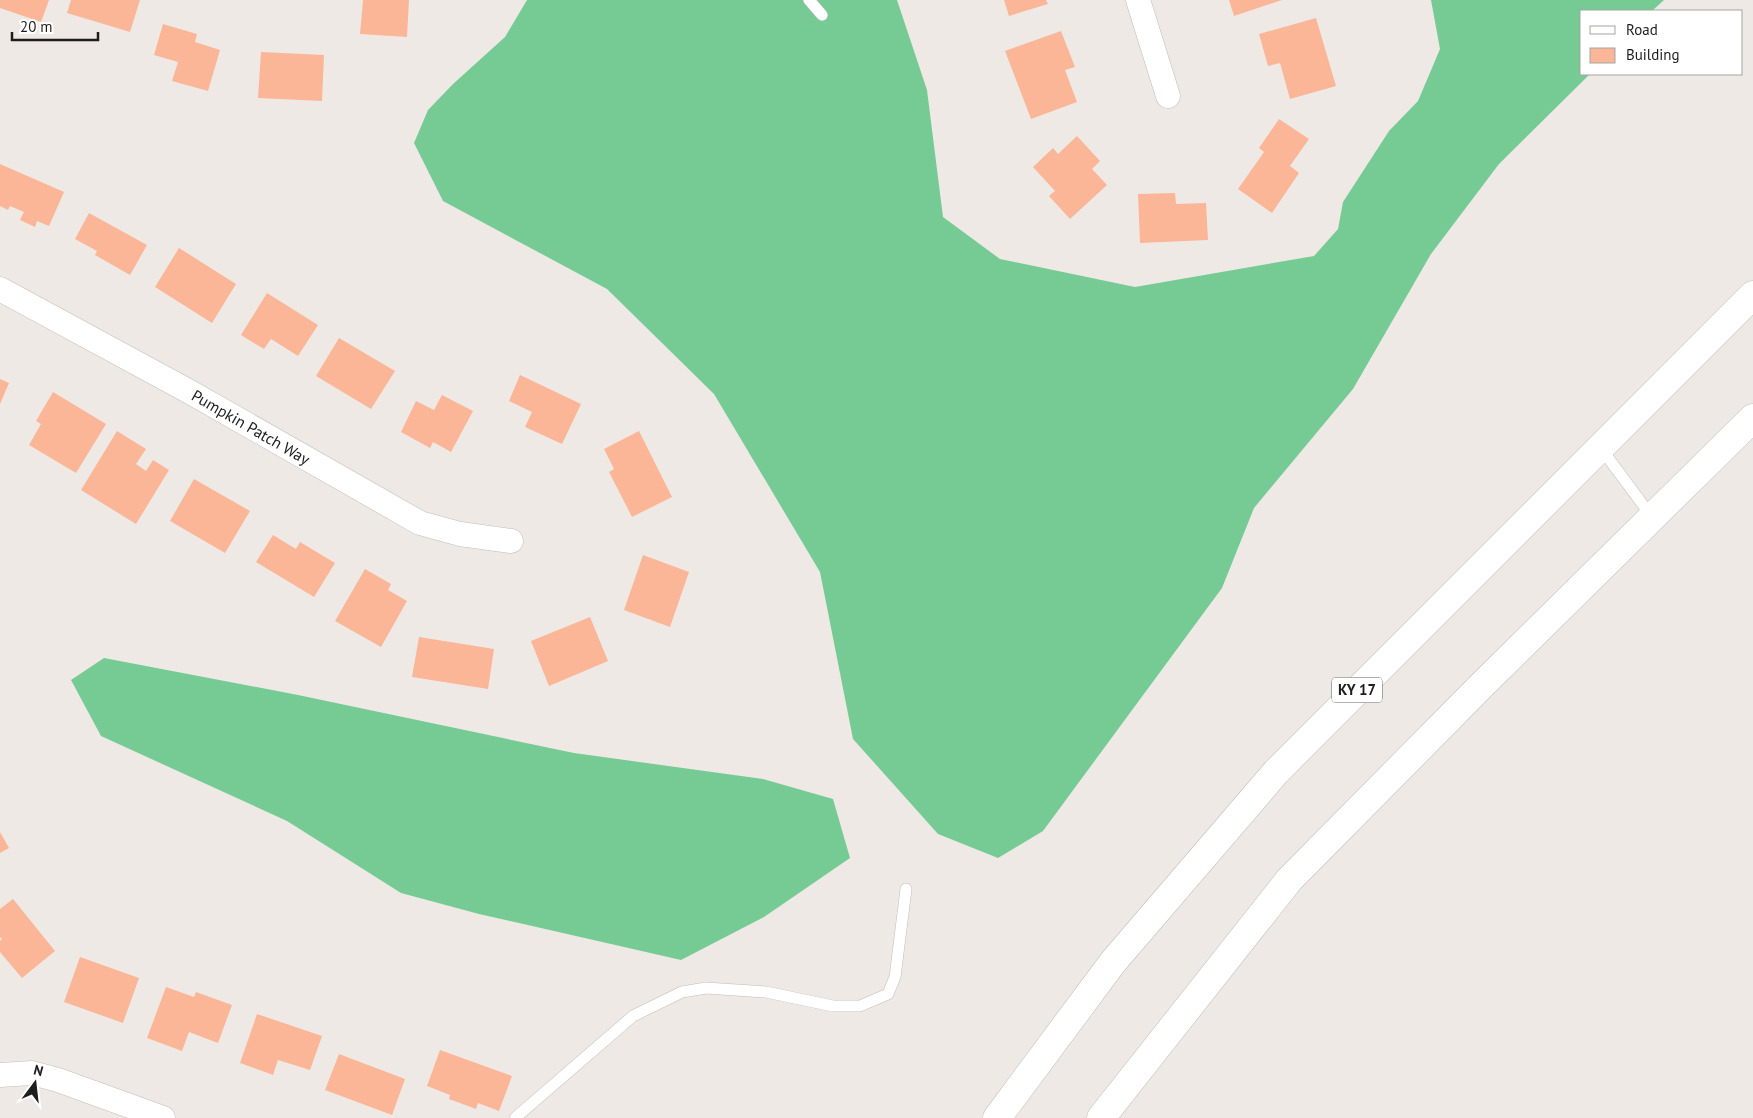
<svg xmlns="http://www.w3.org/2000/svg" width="1753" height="1118" viewBox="0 0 1753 1118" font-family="'PT Sans',sans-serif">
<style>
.forest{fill:#76cb95}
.building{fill:#fab696}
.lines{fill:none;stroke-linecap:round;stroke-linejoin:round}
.service-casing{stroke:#c2bdba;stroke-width:12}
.minor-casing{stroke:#c2bdba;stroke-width:25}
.primary-casing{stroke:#c2bdba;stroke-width:29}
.service{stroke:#fff;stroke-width:11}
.minor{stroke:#fff;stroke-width:24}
.primary{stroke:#fff;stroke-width:28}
.labels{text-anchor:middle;stroke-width:4;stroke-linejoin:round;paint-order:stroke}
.shield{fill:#fff;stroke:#626160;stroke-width:1}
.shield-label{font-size:15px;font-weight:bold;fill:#1f1d1c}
.street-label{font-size:16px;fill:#1f1d1c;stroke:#fff}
</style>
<rect width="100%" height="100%" fill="#efe9e6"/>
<g class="forest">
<polygon points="527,0 897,0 927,90 943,217 1000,259 1135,287 1314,256 1338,229 1343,202 1389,131 1418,101 1440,49 1431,0 1664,0 1652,11 1582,11 1582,74 1590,74 1499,164 1431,254 1353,389 1254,508 1222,588 1043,831 998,858 938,834 853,739 820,572 714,394 607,289 443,201 414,143 428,110 453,84 505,37"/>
<polygon points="104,658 298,695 574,753 763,779 833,799 850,858 764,917 681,960 479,914 401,893 287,821 101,736 71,680"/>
</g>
<g class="building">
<polygon points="0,0 49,0 41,22 0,8"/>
<polygon points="71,0 140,0 130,32 67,13"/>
<polygon points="363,0 409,0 407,37 360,34"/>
<polygon points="1004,0 1046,0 1048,4 1009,16"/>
<polygon points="1229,0 1282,0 1234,16"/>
<polygon points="1316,18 1336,86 1290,99 1280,63 1268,66 1259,34"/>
<polygon points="163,24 197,34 195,42 220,50 208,91 172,81 178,62 154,55"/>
<polygon points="1061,31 1075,67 1065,70 1077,102 1031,119 1005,51"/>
<polygon points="261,52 324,55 322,101 258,98"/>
<polygon points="1279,119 1309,139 1290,166 1299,173 1272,213 1238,189 1264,152 1259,148"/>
<polygon points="1077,136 1100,161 1092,169 1107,185 1070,219 1049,196 1055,191 1033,167 1053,148 1058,154"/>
<polygon points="0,164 64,192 49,226 37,221 35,227 20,220 24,212 10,206 8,210 0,206"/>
<polygon points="1175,193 1176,204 1206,203 1208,240 1140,243 1138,194"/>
<polygon points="89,213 147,245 130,275 95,255 97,251 75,239"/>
<polygon points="179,248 236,284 212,323 155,287"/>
<polygon points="267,293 318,325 298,356 271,339 264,349 241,335"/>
<polygon points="339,338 395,371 371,409 316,376"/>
<polygon points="520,375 581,404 562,444 525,427 532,412 509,401"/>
<polygon points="0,379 9,383 0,404"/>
<polygon points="53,392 106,424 76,473 29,445 41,424 36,421"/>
<polygon points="442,395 473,411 451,452 433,442 430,448 401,432 416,401 434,410"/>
<polygon points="117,431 146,449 136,464 146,471 153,460 169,470 136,524 81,490"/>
<polygon points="639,431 672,497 632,517 609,472 614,469 604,449"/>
<polygon points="194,479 250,511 225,553 170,521"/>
<polygon points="273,535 296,549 300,542 335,563 314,597 256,562"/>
<polygon points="643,555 689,572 670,627 624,610"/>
<polygon points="365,569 391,584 388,590 407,601 381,647 335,621"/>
<polygon points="590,617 608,661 549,686 531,641"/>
<polygon points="419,637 494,649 488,689 412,677"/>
<polygon points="0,832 9,848 0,853"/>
<polygon points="13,899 55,951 22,978 0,952 0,941 2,939 0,937 0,909"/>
<polygon points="80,957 139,978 123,1023 64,1002"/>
<polygon points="166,987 194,997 196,992 232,1005 218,1043 189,1032 182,1051 147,1038"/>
<polygon points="257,1014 322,1036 310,1070 278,1060 273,1075 240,1063"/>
<polygon points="440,1050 512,1076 499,1111 478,1103 476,1109 449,1099 450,1095 427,1086"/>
<polygon points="339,1054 405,1079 392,1115 325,1090"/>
</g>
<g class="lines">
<defs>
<g id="service">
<polyline points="809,0 822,15"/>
<polyline points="1600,447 1652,517"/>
<polyline points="515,1118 633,1016 682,992 706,988 766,992 833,1006 860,1006 888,994 895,977 906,889"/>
</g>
<g id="minor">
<polyline points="1138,0 1168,96"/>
<polyline points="0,289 190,392 420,523 460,534 511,541"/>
<polyline points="0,1075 32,1073 58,1080 163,1118"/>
</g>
<g id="primary">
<polyline points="997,1118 1113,962 1276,772 1753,295"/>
<polyline points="1101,1118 1289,880 1482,685 1753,418"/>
</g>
</defs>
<use href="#service" class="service-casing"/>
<use href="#minor" class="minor-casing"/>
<use href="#primary" class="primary-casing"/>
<use href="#service" class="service"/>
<use href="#minor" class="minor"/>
<use href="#primary" class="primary"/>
</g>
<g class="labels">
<rect class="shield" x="1332" y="677.5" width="50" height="25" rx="4"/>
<g class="shield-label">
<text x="1357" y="695">KY 17</text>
</g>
<g class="street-label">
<text transform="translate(251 427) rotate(30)" y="6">Pumpkin Patch Way</text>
</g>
</g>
<rect x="1580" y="10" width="162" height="65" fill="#ffffff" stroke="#a5a5a4"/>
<rect x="1590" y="26" width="25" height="8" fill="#ffffff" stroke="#a5a5a4"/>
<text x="1626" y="35" font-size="15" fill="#1f1d1c">Road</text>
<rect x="1590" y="48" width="25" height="15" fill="#fab696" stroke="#a5a5a4"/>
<text x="1626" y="60" font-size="15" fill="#1f1d1c">Building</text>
<g transform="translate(35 1083) rotate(15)" stroke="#ffffff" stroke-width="4" paint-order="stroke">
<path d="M0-4L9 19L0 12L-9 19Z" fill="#1f1d1c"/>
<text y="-8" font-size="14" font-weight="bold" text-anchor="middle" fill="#1f1d1c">N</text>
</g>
<path d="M12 32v8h86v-8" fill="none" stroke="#1f1d1c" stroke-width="2.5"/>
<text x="20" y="32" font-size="15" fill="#1f1d1c" stroke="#ffffff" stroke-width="4" paint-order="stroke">20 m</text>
</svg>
